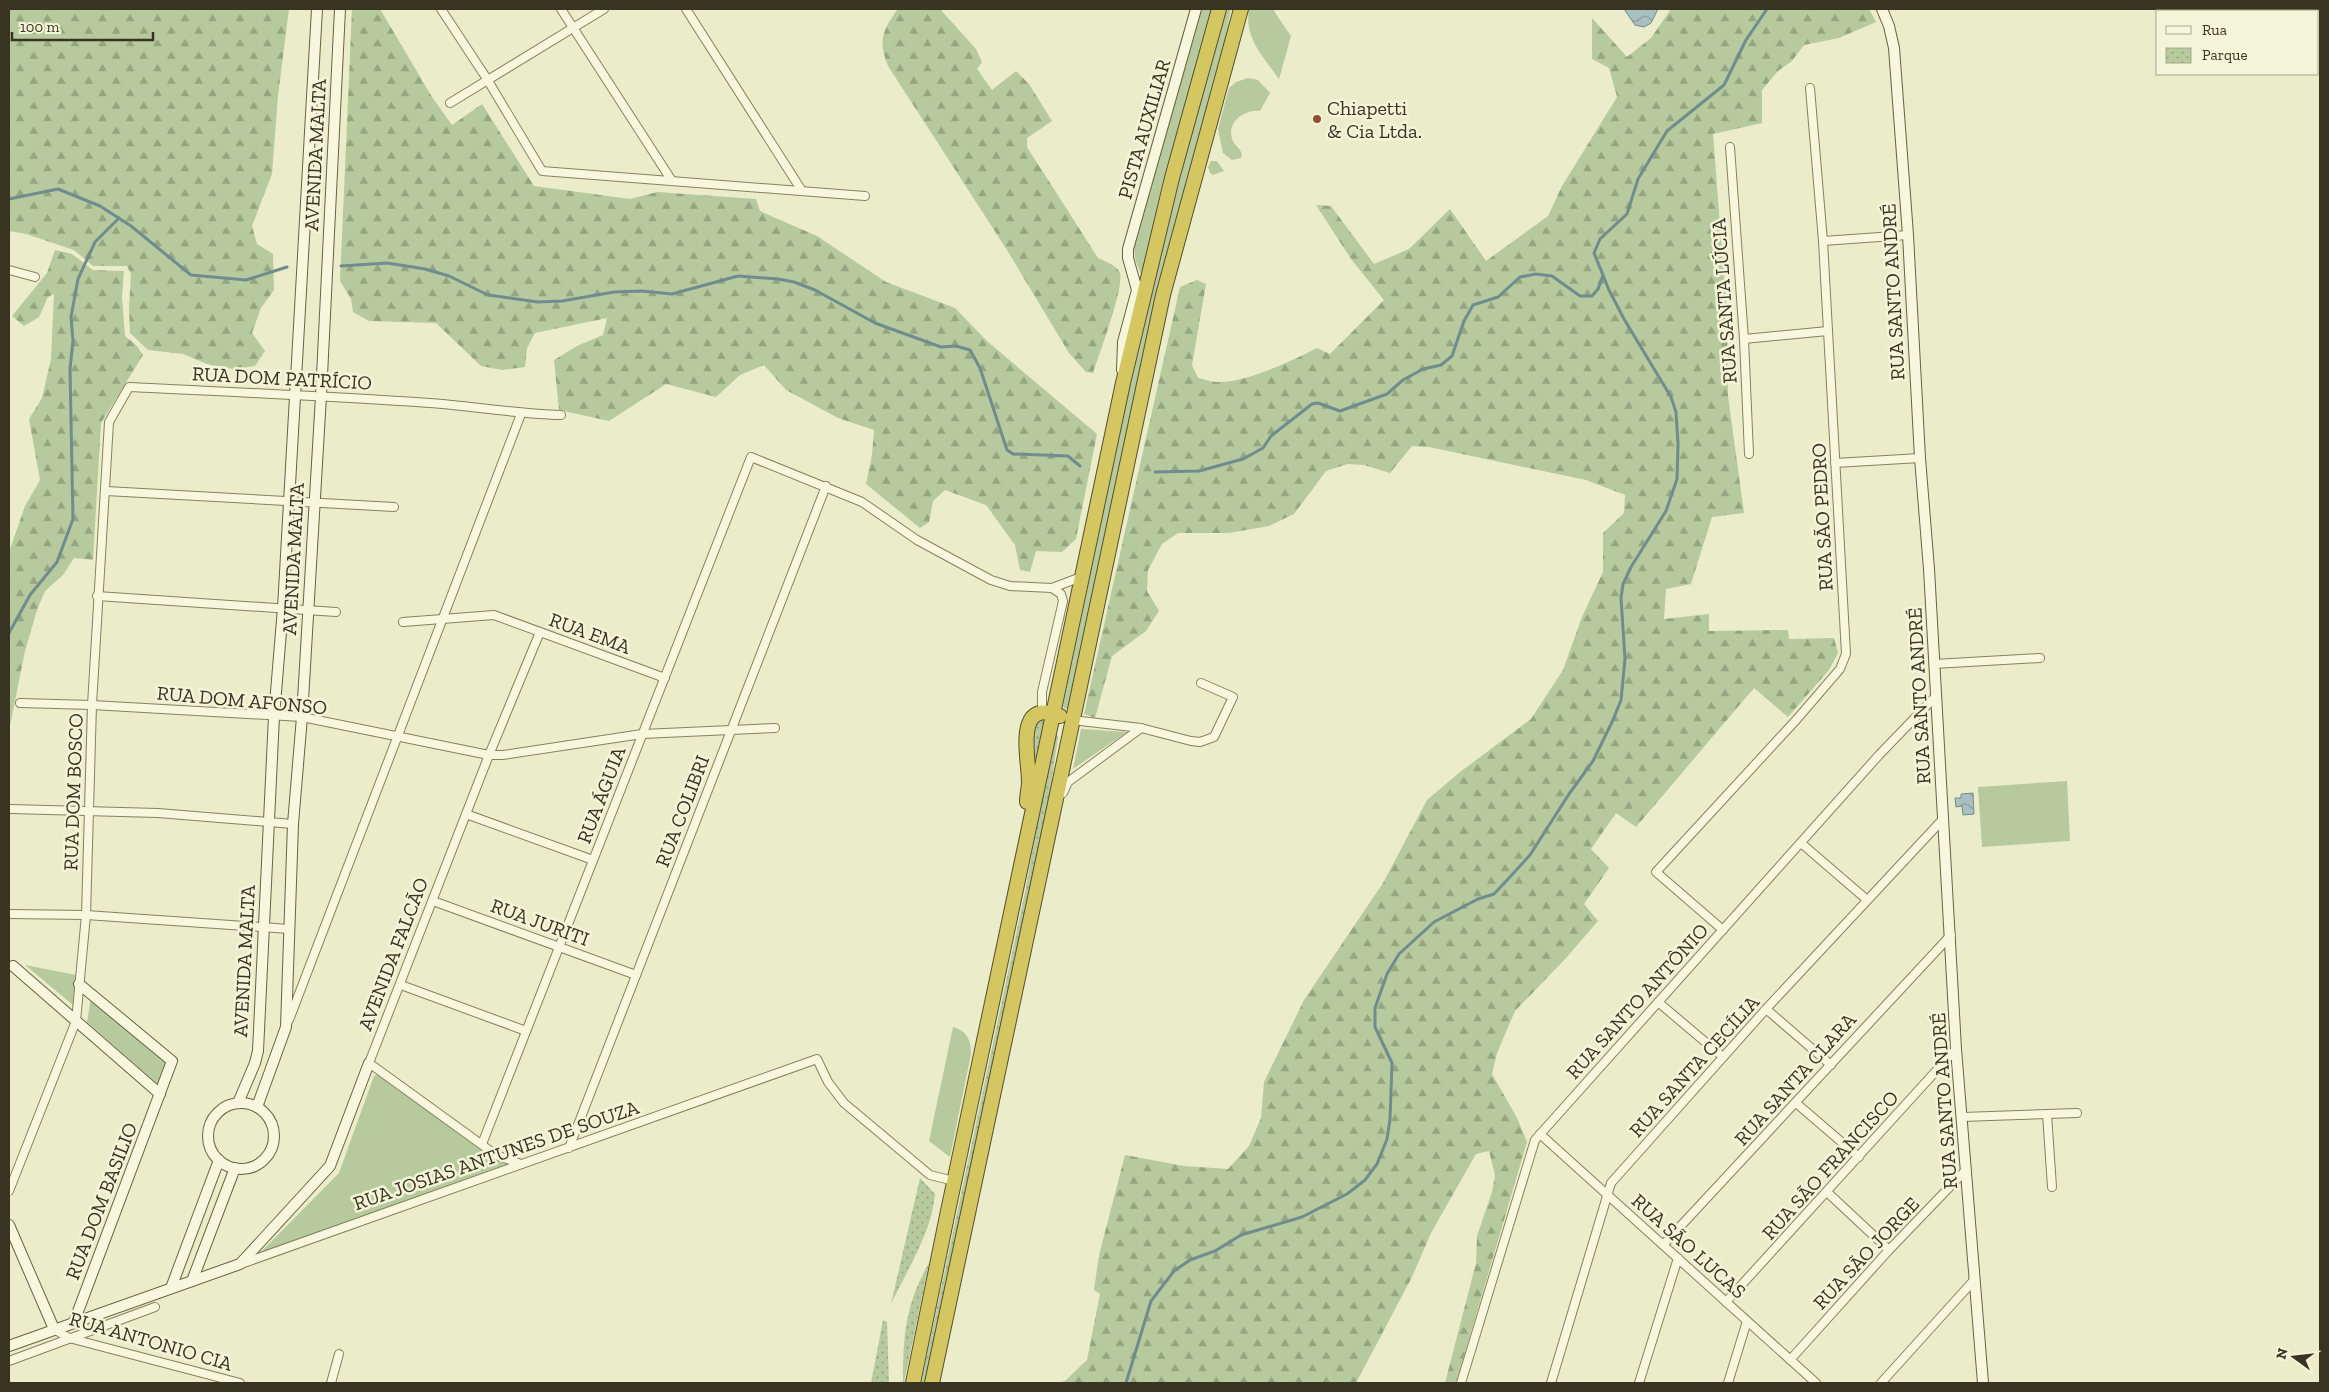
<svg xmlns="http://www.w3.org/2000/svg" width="2329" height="1392" viewBox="0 0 2329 1392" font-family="'Zilla Slab',serif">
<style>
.grass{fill:#b6ca9d}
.forest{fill:url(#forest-firs)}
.park{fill:url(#park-dots)}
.water{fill:url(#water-waves);stroke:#708c8f}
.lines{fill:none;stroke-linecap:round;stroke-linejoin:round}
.stream{stroke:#708c8f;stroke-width:3}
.street-casing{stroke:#87815f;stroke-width:10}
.secondary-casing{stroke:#696242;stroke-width:12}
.highway-casing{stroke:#554e32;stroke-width:16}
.street{stroke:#f6f7dc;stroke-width:8}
.secondary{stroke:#f6f7dc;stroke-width:10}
.highway{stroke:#d4c661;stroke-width:14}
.poi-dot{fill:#925033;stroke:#f3f4d8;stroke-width:2}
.labels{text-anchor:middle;stroke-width:5;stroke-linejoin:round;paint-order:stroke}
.poi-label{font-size:20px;fill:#393421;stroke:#f3f4d8;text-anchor:start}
.street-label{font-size:20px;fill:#393421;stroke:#f3f4d8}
</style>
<defs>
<pattern id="forest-firs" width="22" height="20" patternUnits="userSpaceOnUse" patternTransform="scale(1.25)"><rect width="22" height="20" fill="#b6ca9d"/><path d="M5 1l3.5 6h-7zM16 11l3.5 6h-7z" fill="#95a580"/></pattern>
<pattern id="park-dots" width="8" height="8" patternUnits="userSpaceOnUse" patternTransform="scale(1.25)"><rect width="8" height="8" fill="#b6ca9d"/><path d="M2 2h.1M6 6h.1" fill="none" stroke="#95a580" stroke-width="1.8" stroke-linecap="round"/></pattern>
<pattern id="water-waves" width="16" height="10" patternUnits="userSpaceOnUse" patternTransform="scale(1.25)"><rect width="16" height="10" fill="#a9c0c0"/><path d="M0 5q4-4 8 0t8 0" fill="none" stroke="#8b9d9c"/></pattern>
</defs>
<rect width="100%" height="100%" fill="#ebecc9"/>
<g class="grass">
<polygon points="1202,9 1213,9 1141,274 1135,259 1134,247"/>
<polygon points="1225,9 1231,9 1221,60 1069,708 1065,709 1063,706 1157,256"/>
<path d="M1249 9H1275L1274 11 1291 36 1279 79C1263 56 1244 38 1249 9Z"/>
<path d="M1248 78 1258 80 1270 93 1260 111C1245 109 1225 122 1233 141 1235 146 1240 148 1242 154L1241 158 1232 160 1223 153 1218 129 1229 88 1236 82Z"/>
<polygon points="1211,161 1217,161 1224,171 1213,175 1210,173 1208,167"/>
<polygon points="1081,729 1127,732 1073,769"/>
<polygon points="2067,781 2070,841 1982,847 1978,787"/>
<polygon points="25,965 76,975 73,1005"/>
<polygon points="91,998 167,1062 158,1084 87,1022"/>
<path d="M953 1027C967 1031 971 1040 971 1054L950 1157 929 1141Z"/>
<polygon points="378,1074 496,1159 509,1165 260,1253 339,1173 374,1076"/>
</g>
<g class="forest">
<polygon points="9,9 289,9 278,96 272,174 252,226 257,244 273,254 274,290 261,308 252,333 265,351 255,366 233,369 207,364 183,354 148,350 130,333 129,309 131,274 127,266 93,266 74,250 26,234 9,231"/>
<polygon points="352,9 380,9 432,97 452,125 482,104 534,186 630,199 657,192 756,199 760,211 817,236 886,282 955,308 988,342 1097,434 1076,539 1062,552 1036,551 1030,572 1020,570 1015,545 986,505 945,490 933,501 929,522 920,528 866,484 872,455 874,430 838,418 786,390 764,365 740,375 716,397 666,384 609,421 559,410 554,360 577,346 603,335 607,318 535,333 527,348 525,367 502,370 481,366 436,323 369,321 353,312 351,299 340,281"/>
<path d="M898 9H940L976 49 982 62 977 69 992 90 1016 71 1029 84 1052 121 1027 138V147L1098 258C1104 261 1117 265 1120 273 1124 289 1099 354 1093 373L1086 372 1069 353 1007 250 888 66C878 42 882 30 898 9Z"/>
<path d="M1671 9H1869L1876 22 1839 38 1804 45 1792 61 1778 71 1762 90V123L1713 134 1727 316 1728 396 1744 513 1712 517 1691 584 1666 589 1664 619 1709 614V631L1788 630 1789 639 1834 638 1838 653 1829 670 1788 717 1754 688 1636 827 1616 813 1591 849 1609 868 1584 904 1598 921 1567 957 1515 1011 1497 1053 1492 1074 1517 1118 1527 1142 1456 1383H1445L1476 1263 1477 1236 1492 1192 1495 1175 1489 1151 1476 1154 1431 1233 1412 1277 1356 1383H1057L1065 1381 1087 1360 1100 1294 1094 1290 1099 1255 1125 1155 1184 1166 1228 1169 1249 1146 1261 1118 1264 1082 1304 1000 1383 883 1427 800 1460 772 1531 719 1563 670 1582 617 1603 572V533L1624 513 1625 495 1586 480 1429 447 1412 446 1390 473 1364 465 1348 464 1326 471 1294 514 1269 526 1229 533H1178L1162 544 1148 570 1147 591 1159 611 1146 631 1112 656 1095 718 1084 714 1180 287 1197 280 1206 284 1192 365 1198 378C1204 379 1211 382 1217 382 1243 384 1294 360 1317 348L1330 354 1384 300 1351 259 1316 205 1331 206 1374 264 1409 249 1450 209 1486 261 1548 216 1562 186 1617 97 1609 68 1592 59V18L1627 57 1651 38Z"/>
<polygon points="55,250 72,254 93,270 124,271 122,297 125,336 136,345 143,355 101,423 93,560 74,558 63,575 45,591 37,610 25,651 9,731 9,552 25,506 40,480 29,419 42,398 51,359 54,294 48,297 39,317 24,326 12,316 47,273"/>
</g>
<g class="park">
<polygon points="1046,717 1033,784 1032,732 1034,724"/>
<polygon points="1055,729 1058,738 1034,895 930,1383 921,1383 1025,892"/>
<path d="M920 1178 935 1194C932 1232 907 1270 891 1304Z"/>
<path d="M929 1263 904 1383H903C903 1336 905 1305 929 1263Z"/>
<polygon points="883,1320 887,1322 889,1383 871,1383"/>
</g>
<g class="water">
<polygon points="1624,9 1658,9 1651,23 1644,27 1635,25"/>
<polygon points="1973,793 1974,814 1963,815 1962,806 1956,807 1955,798 1961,798 1961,794"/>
</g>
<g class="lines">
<g class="stream">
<polyline points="9,199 58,189 100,206 131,226 191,275 246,280 287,267"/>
<polyline points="341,266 387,263 425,269 449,276 488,295 538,302 562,301 614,292 642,291 672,294 738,276 778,279 794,282 815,290 875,323 941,347 956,346 970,350 980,368 1007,450 1013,454 1068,456 1080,466"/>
<polyline points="1155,472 1199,471 1243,459 1263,448 1271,436 1312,404 1318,403 1340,411 1387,394 1403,380 1423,369 1441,365 1452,356 1464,321 1473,305 1498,297 1520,277 1536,274 1552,276 1580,296 1592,296 1598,289 1603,276"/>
<polyline points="9,633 30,595 57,562 73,519 70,369 73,341 71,317 78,279 95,242 119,218"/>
<polyline points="1126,1383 1151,1301 1174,1271 1190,1260 1215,1251 1241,1235 1302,1217 1347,1194 1365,1180 1377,1164 1387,1139 1390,1119 1392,1063 1375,1027 1375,1008 1387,974 1399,954 1434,922 1478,899 1494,894 1509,878 1530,855 1569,794 1593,761 1613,720 1621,700 1625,659 1621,598 1623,584 1631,567 1666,511 1677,479 1678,444 1676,412 1671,397 1624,319 1609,290 1594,253 1600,239 1627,214 1638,179 1667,131 1724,85 1746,40 1767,9"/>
</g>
<defs>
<g id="street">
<polyline points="441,9 487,79 542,171 865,196"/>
<polyline points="561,9 672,181"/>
<polyline points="686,9 802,191"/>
<polyline points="450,103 604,9"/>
<polyline points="1730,147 1744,339 1749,454"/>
<polyline points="1823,241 1908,235"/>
<polyline points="9,270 35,277"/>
<polyline points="1744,339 1828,331"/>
<polyline points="1835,463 1920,458"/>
<polyline points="106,491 394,507"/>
<polyline points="1052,588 1081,577"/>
<polyline points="97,596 336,612"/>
<polyline points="403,622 494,615 665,678"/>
<polyline points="1934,664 2040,658"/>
<polyline points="20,703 92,705 302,717 489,755 503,755 642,734 775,728"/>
<polyline points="1072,720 1141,728 1191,741 1200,742 1214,737 1233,697 1201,683"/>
<polyline points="1063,793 1068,782 1141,728"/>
<polyline points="11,809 158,813 293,824"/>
<polyline points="466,814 593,860"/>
<polyline points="1801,843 1866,899"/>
<polyline points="433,901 636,975"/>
<polyline points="9,914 86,915 289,929"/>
<polyline points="1723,930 1656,872 1797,719 1840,669 1846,654 1823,241 1810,88"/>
<polyline points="401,985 526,1031"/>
<polyline points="1658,1002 1723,1057"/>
<polyline points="1766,1009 1831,1065"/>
<polyline points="289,1020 521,414"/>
<polyline points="1796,1103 1859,1157"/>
<polyline points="2047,1114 2052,1187"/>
<polyline points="1962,1117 2077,1113"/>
<polyline points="1540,1134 1816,1383"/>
<polyline points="482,1144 751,457 862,502 917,540 991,580 1010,586 1052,588 1061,594 1063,601 1042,692 1042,713"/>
<polyline points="569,1148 826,486"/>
<polyline points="521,1164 496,1155 369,1063 489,755 540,632"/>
<path d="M9 1191 76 1021 86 915 92 705 109 422 129 387C229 392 329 396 429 403 473 406 517 414 561 415"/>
<polyline points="1827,1192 1889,1250"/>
<polyline points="1663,1245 1951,935"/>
<polyline points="241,1264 817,1059 828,1082 844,1103 930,1175 954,1181"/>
<polyline points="1726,1302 1956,1049"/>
<polyline points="54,1329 69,1338 240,1383"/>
<polyline points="1790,1360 1889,1250 1966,1170"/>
<polyline points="9,1361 155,1307"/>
<polyline points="331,1383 339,1354"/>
<polyline points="1461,1383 1535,1140 1879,755 1935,697"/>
<polyline points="1551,1383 1611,1183 1766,1009 1944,818"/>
<polyline points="1639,1383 1678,1258"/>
<polyline points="1728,1383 1747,1321"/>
<polyline points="1881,1383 1975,1279"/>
</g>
<g id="secondary">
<polyline points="1882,9 1889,26 1894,48 1908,235 1920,458 1929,569 1956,1049 1983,1383"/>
<polyline points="1122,370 1123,342 1137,290 1128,258 1128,249 1196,9"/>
<polyline points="13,966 160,1094"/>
<polyline points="238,1103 255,1063 258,1051 274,716 283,608 317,9"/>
<circle cx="241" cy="1136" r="33"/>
<polyline points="257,1107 286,1027 293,824 302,717 321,396 340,9"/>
<polyline points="9,1225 54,1329"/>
<polyline points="192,1281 235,1168"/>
<polyline points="171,1288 219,1160"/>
<polyline points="74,1322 172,1061 79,984"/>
<polyline points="9,1346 240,1264 330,1166 369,1063"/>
</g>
<g id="highway">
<path d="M1027 802C1027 795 1029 788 1029 782 1029 758 1013 697 1060 716"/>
<polyline points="913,1383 948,1211 1123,383 1172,178 1219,9"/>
<polyline points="932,1383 1163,295 1241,9"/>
</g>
</defs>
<use href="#street" class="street-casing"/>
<use href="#secondary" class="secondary-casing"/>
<use href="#highway" class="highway-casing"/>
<use href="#street" class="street"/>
<use href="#secondary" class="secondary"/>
<use href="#highway" class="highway"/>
</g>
<circle class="poi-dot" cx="1317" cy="119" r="5"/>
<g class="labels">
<g class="poi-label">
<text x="1327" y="115">Chiapetti<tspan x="1327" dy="23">&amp; Cia Ltda.</tspan></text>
</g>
<g class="street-label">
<text transform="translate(1144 129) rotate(-74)" y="7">PISTA AUXILIAR</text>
<text transform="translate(315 155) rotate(-87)" y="7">AVENIDA MALTA</text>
<text transform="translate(1893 292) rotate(-93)" y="7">RUA SANTO ANDRÉ</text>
<text transform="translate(1724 301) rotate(-94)" y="7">RUA SANTA LÚCIA</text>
<text transform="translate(282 378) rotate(3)" y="7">RUA DOM PATRÍCIO</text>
<text transform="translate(1822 517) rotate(-93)" y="7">RUA SÃO PEDRO</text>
<text transform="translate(293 559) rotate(-87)" y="7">AVENIDA MALTA</text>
<text transform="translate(590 633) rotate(20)" y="7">RUA EMA</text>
<text transform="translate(1919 696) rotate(-93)" y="7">RUA SANTO ANDRÉ</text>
<text transform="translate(242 700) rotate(5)" y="7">RUA DOM AFONSO</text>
<text transform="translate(73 792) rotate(-88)" y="7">RUA DOM BOSCO</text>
<text transform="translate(601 795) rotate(-69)" y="7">RUA ÁGUIA</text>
<text transform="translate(682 811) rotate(-69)" y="7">RUA COLIBRI</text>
<text transform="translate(540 922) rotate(20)" y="7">RUA JURITI</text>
<text transform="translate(393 954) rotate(-69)" y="7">AVENIDA FALCÃO</text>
<text transform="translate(244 961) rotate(-87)" y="7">AVENIDA MALTA</text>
<text transform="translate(1637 1001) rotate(-48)" y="7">RUA SANTO ANTÔNIO</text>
<text transform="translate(1694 1066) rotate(-48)" y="7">RUA SANTA CECÍLIA</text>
<text transform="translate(1795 1079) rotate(-48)" y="7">RUA SANTA CLARA</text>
<text transform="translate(1944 1101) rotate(-94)" y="7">RUA SANTO ANDRÉ</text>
<text transform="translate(496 1155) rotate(-19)" y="7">RUA JOSIAS ANTUNES DE SOUZA</text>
<text transform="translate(1830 1165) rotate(-48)" y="7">RUA SÃO FRANCISCO</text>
<text transform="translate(101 1201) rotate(-69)" y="7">RUA DOM BASILIO</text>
<text transform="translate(1689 1246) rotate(42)" y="7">RUA SÃO LUCAS</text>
<text transform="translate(1866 1253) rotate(-47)" y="7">RUA SÃO JORGE</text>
<text transform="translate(151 1341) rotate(16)" y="7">RUA ANTONIO CIA</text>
</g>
</g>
<rect width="2329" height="1392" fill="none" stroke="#393421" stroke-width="20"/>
<rect x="2156" y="10" width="162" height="65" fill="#f3f4d8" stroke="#a9a78f"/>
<rect x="2166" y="26" width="25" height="8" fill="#f6f7dc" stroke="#a9a78f"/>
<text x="2202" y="35" font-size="15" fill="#393421">Rua</text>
<rect x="2166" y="48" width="25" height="15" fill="url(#park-dots)" stroke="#a9a78f"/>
<text x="2202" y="60" font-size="15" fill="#393421">Parque</text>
<g transform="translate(2294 1357) rotate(285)" stroke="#f3f4d8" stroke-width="4" paint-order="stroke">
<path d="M0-4L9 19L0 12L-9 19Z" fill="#393421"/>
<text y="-8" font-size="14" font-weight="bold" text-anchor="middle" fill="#393421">N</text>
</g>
<path d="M12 32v8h141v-8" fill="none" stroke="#393421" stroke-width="2.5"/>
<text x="20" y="32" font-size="15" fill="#393421" stroke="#f3f4d8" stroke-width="4" paint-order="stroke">100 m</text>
</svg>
